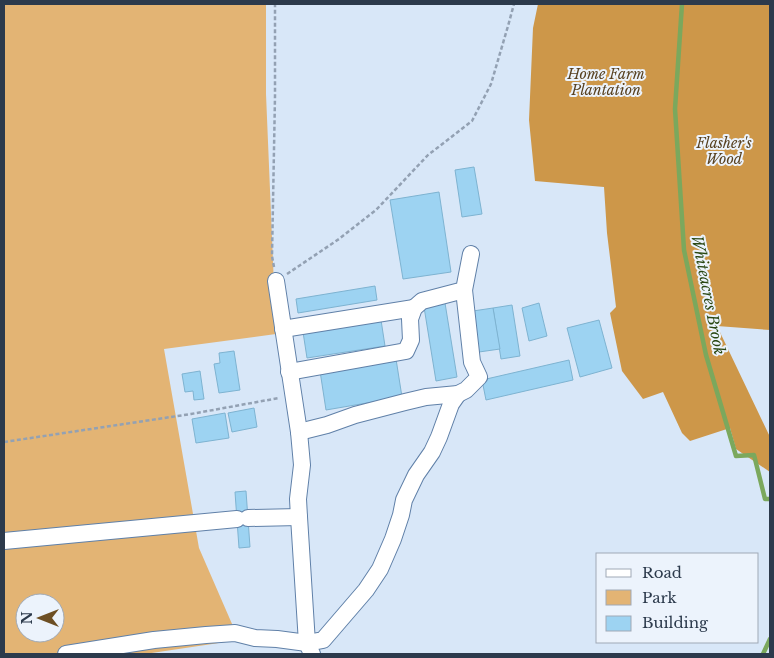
<svg xmlns="http://www.w3.org/2000/svg" width="774" height="658" viewBox="0 0 774 658" font-family="'Libre Baskerville',serif">
<style>
.green{fill:#e3b474;fill-rule:evenodd}
.forest{fill:#cd9749}
.lines{fill:none;stroke-linecap:round;stroke-linejoin:round}
.stream{stroke:#7ba85d;stroke-width:4.5}
.building{fill:#9dd3f2;stroke:#7eb3d1}
.minor-casing{stroke:#6080a8;stroke-width:18}
.path{stroke:#93a1b3;stroke-width:2.5;stroke-dasharray:4 2.5;stroke-linecap:butt}
.minor{stroke:#fff;stroke-width:16}
.labels{text-anchor:middle;stroke-width:4;stroke-linejoin:round;paint-order:stroke}
.park-label{font-size:14px;font-style:italic;fill:#584120;stroke:#ecf3fc}
.water-label{font-size:15px;font-style:italic;fill:#294712;stroke:#ecf3fc}
</style>
<rect width="100%" height="100%" fill="#d8e7f8"/>
<path class="green" d="M4 4H266V94L276 334 164 349 199 548 239 640 145 654H4ZM25 603H55V633H25Z"/>
<polygon class="forest" points="538,4 770,4 770,330 717,326 770,437 770,472 736,449 730,428 690,441 682,433 663,392 643,399 622,371 610,313 616,307 607,233 604,187 535,181 529,120 533,28"/>
<g class="lines">
<g class="stream">
<polyline points="682,4 675,109 684,250 706,355 736,456 754,455 765,499 770,499"/>
<polyline points="763,654 770,639"/>
</g>
</g>
<g class="building">
<polygon points="474,167 482,214 462,217 455,170"/>
<polygon points="439,192 451,272 403,279 390,200"/>
<polygon points="375,286 377,300 298,313 296,299"/>
<polygon points="445,303 457,377 436,381 424,307"/>
<polygon points="539,303 547,336 529,341 522,308"/>
<polygon points="512,305 520,356 501,359 493,308"/>
<polygon points="493,308 500,349 479,352 473,311"/>
<polygon points="381,320 385,346 307,358 303,332"/>
<polygon points="599,320 612,368 580,377 567,328"/>
<polygon points="234,351 240,390 219,393 214,364 220,363 219,353"/>
<polygon points="396,359 402,397 326,410 320,371"/>
<polygon points="569,360 573,380 486,400 482,380"/>
<polygon points="200,371 204,399 194,400 193,391 185,392 182,374"/>
<polygon points="254,408 257,427 232,432 228,413"/>
<polygon points="225,413 229,438 196,443 192,419"/>
<polygon points="246,491 250,547 239,548 235,492"/>
</g>
<g class="lines">
<defs>
<g id="minor">
<polyline points="276,281 299,432 302,465 298,499 299,517 307,643 312,654"/>
<polyline points="283,329 414,308"/>
<polyline points="289,372 406,351 411,340 410,319 414,308 422,301 464,290 471,254"/>
<polyline points="299,432 327,425 355,415 405,402 426,397 458,394 466,390 479,377 472,362 464,290"/>
<polyline points="248,518 299,517"/>
<polyline points="4,541 237,519"/>
<polyline points="66,654 154,640 206,635 235,633 255,638 277,639 307,643 323,640 366,590 380,569 393,539 401,515 404,500 416,475 432,452 439,437 451,404 458,394"/>
</g>
</defs>
<use href="#minor" class="minor-casing"/>
<g class="path">
<polyline points="274,267 272,256 275,96 275,4"/>
<polyline points="287,274 339,239 376,210 428,155 472,121 491,84 508,26 514,4"/>
<polyline points="4,442 191,414 279,398"/>
</g>
<use href="#minor" class="minor"/>
</g>
<g class="labels">
<g class="park-label">
<text x="606" y="79">Home Farm<tspan x="606" dy="16">Plantation</tspan></text>
<text x="724" y="148">Flasher's<tspan x="724" dy="16">Wood</tspan></text>
</g>
<g class="water-label">
<text transform="translate(708 295) rotate(79)" y="5">Whiteacres Brook</text>
</g>
</g>
<rect width="774" height="658" fill="none" stroke="#2c3a4c" stroke-width="10"/>
<rect x="596" y="553" width="162" height="90" fill="#ecf3fc" stroke="#9fa9b6"/>
<rect x="606" y="569" width="25" height="8" fill="#ffffff" stroke="#9fa9b6"/>
<text x="642" y="578" font-size="15" fill="#2c3a4c">Road</text>
<rect x="606" y="590" width="25" height="15" fill="#e3b474" stroke="#9fa9b6"/>
<text x="642" y="603" font-size="15" fill="#2c3a4c">Park</text>
<rect x="606" y="616" width="25" height="15" fill="#9dd3f2" stroke="#9fa9b6"/>
<text x="642" y="628" font-size="15" fill="#2c3a4c">Building</text>
<g transform="translate(40 618) rotate(270)"><circle r="24" fill="#ecf3fc" stroke="#9fa9b6"/>
<path d="M0-4L9 19L0 12L-9 19Z" fill="#6d4f24"/>
<text y="-8" font-size="14" font-weight="bold" text-anchor="middle" fill="#2c3a4c">N</text>
</g>
</svg>
